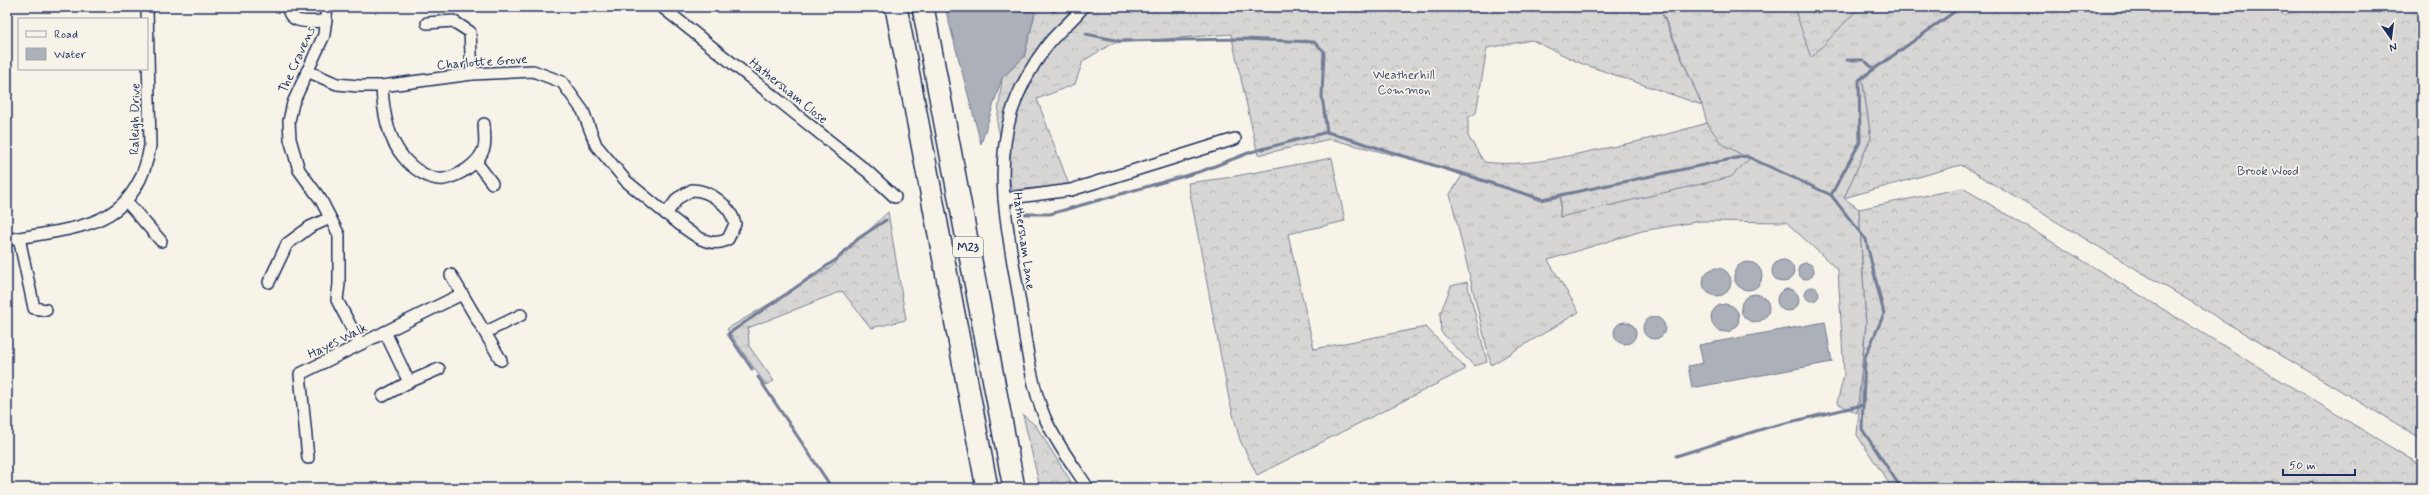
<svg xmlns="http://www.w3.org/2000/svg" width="2429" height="495" viewBox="0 0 2429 495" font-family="Mynerve,sans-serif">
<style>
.grass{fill:url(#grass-tufts);stroke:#798299}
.forest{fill:url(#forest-crowns);stroke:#798299}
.water{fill:#acb0b9;stroke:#727c95}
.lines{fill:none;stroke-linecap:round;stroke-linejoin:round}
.stream{stroke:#727c95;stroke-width:3}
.street-casing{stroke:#1b2f5e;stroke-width:14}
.highway-casing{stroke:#1b2f5e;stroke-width:24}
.street{stroke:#f7f3e8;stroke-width:11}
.highway{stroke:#f7f3e8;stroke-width:21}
.labels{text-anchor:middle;stroke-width:3.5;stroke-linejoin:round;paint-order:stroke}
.shield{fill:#f7f3e8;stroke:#5d6a87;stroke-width:1}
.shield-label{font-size:12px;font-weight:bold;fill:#1b2f5e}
.street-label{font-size:13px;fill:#1b2f5e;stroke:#f7f3e8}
.park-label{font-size:13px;fill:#415076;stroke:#f7f3e8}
</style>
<defs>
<pattern id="grass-tufts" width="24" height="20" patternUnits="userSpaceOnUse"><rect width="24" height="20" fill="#d7d6d4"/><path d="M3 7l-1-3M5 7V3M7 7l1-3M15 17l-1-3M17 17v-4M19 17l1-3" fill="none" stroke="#b8b8b8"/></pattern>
<pattern id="forest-crowns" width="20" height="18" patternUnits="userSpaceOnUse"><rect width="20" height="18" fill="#d7d6d4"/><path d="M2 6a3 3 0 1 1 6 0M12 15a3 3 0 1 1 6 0" fill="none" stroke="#b8b8b8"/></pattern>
</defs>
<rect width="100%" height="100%" fill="#f7f3e8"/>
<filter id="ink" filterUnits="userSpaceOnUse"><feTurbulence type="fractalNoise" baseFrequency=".025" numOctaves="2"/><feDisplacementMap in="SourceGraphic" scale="8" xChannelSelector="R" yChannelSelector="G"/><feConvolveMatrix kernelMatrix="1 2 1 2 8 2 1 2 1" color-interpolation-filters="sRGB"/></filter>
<g filter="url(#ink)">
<polygon class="grass" points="1660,7 1969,7 1863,84 1871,138 1844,198 1859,209 1866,323 1857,413 1837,403 1844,375 1838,270 1786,222 1701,221 1642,231 1548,260 1579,312 1491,365 1450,194 1463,174 1542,199 1561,197 1560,217 1749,159 1720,143 1707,123 1702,105"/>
<g class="forest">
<path d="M1029 7H1659L1702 105 1580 63 1532 40 1487 48 1476 113 1468 118V136L1484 162C1523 167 1558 158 1596 150 1634 143 1669 134 1707 123L1721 143 1749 159 1731 177 1560 217 1561 197 1541 201 1469 174 1330 139 1258 155 1231 34 1113 43 1083 61 1075 84 1037 99 1069 185 1012 190 997 123 1002 78 1024 57 1035 13Z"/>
<polygon points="1794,7 1860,7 1811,58"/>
<polygon points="1963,7 2273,7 2285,16 2297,7 2422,7 2422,439 1961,165 1844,198 1871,138 1862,76"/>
<polygon points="1332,158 1345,221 1288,234 1314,349 1426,327 1466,369 1257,475 1240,440 1229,399 1188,183 1225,178"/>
<polygon points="1963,188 2422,466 2422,488 1892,488 1857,435 1866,323 1859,209"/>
<polygon points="888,212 906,320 871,328 842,291 748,328 749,346 774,381 766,385 727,329 831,267"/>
<polygon points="1467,282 1487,362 1474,366 1441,332 1440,314 1451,286"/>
<polygon points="1023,415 1036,426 1075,488 1040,488"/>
</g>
<g class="water">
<polygon points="945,7 1029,7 1035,13 1024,57 1002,78 981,144"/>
<circle cx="1783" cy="271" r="11"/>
<circle cx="1748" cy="276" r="14"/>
<circle cx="1806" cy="271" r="8"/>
<circle cx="1717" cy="282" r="14"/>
<circle cx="1812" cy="294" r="7"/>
<circle cx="1788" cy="300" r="11"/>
<circle cx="1755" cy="308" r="14"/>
<circle cx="1725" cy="318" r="14"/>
<circle cx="1654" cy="328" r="11"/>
<polygon points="1825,322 1832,362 1692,388 1688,366 1703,363 1699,345"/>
<circle cx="1625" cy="333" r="11"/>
</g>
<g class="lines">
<g class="stream">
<polyline points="1049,7 1054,11"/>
<polyline points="1086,34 1120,41 1243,39 1314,42 1324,51 1322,96 1327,132"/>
<polyline points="1847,60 1863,60"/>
<polyline points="1866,62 1874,69"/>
<polyline points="1831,195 1860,142 1859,80 1961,7"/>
<polyline points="1025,214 1050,214 1202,171 1251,152 1327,132 1542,199 1746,156 1831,195 1866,240 1884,314 1865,357 1862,429 1901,488"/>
<polyline points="752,369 728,334 837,259 856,240 886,220"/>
<polyline points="758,377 832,488"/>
<polyline points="1676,456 1769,427 1863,405"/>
</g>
<defs>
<g id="street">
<path d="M288 7C289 26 313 21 326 21"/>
<polyline points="327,7 324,35 293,103 289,121 290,139 299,170 321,200 339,235 339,284 337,300 360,344"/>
<polyline points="662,7 868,172 895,197"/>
<path d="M1083 7C1072 22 1056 32 1046 47 1031 67 1018 91 1011 114 993 176 1010 242 1020 303 1026 342 1030 382 1045 418 1056 443 1073 465 1088 488"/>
<polyline points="427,23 453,21 470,32 472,74"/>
<polyline points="307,71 337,84 358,86 382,86 472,74 533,71 562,82 583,111 596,145 626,181 666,214"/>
<path d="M382 86C383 111 387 138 404 158 412 168 430 181 444 179 459 176 479 164 484 148 486 141 484 131 484 124"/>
<polyline points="476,162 492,183"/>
<path d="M692 190C710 190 731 206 735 224L728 239C706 252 684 226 666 214L678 198Z"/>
<polyline points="1004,199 1071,190 1235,139"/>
<polyline points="127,202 161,241"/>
<polyline points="19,238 34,308 46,310"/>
<path d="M7 240C75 227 136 230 150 146L147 7"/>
<polyline points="451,275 501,360"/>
<polyline points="269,282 287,244 310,227 330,218"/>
<polyline points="486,332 521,315"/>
<polyline points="409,382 439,369"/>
<polyline points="383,396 409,382 385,332"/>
<polyline points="308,458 300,374 462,294"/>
</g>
<g id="highway">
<polyline points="896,7 987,488"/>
<polyline points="923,7 1014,488"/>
</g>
</defs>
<use href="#street" class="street-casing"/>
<use href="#highway" class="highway-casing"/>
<use href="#street" class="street"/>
<use href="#highway" class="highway"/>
</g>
</g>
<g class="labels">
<rect class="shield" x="953" y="237" width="30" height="20" rx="3"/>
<g class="shield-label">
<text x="968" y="251">M23</text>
</g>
<g class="street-label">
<text transform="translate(296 59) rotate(-66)" y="5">The Cravens</text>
<text transform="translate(482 61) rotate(-4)" y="5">Charlotte Grove</text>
<text transform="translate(789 90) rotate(39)" y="5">Hathersham Close</text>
<text transform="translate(134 119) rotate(-89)" y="5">Raleigh Drive</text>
<text transform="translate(1025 241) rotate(82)" y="5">Hathersham Lane</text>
<text transform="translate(337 340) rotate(-26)" y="5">Hayes Walk</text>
</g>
<g class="park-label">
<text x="1404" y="79">Weatherhill<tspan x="1404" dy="15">Common</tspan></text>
<text x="2268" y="175">Brook Wood</text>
</g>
</g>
<rect width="2429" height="495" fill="none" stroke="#f7f3e8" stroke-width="24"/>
<rect x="12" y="12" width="2405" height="471" fill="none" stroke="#1b2f5e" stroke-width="1.5" filter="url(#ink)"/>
<rect x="18" y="18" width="130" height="52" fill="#f7f3e8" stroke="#9fa5b1"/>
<rect x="26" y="31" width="20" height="6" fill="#f7f3e8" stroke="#9fa5b1"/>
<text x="54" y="38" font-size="12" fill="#1b2f5e">Road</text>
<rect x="26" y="48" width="20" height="12" fill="#acb0b9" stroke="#9fa5b1"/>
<text x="54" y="58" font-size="12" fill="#1b2f5e">Water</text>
<g transform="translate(2391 38) rotate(166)" stroke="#f7f3e8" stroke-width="3" paint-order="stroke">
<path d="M0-3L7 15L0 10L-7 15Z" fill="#1b2f5e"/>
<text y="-6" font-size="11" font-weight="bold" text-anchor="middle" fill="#1b2f5e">N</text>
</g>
<path d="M2283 469v6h72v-6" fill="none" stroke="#1b2f5e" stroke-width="2"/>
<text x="2289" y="469" font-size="12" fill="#1b2f5e" stroke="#f7f3e8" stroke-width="3" paint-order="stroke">50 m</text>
</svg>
